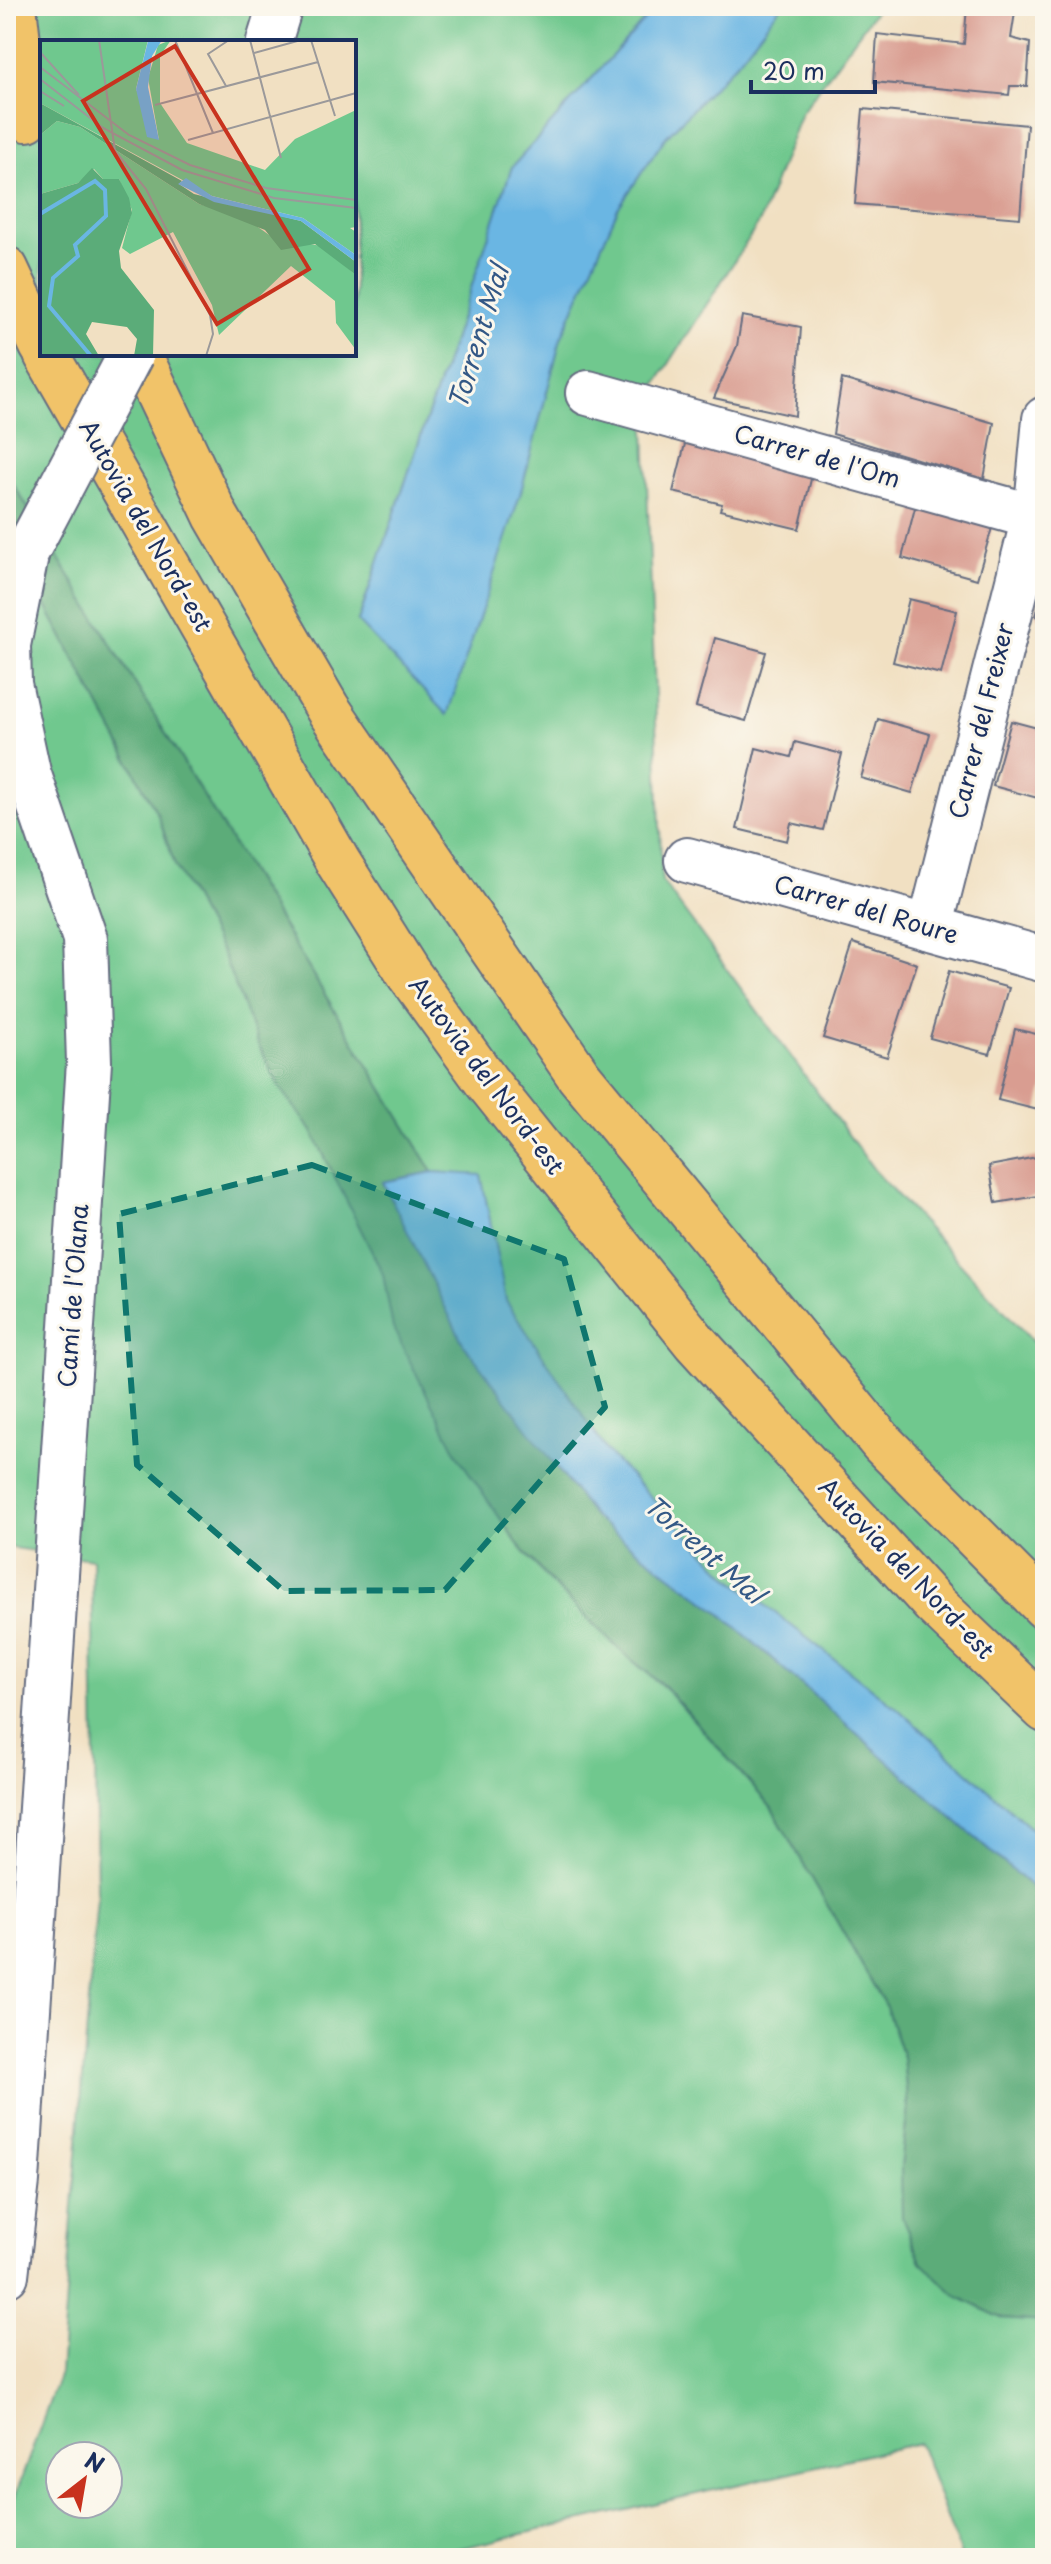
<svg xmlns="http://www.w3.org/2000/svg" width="1051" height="2564" viewBox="0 0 1051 2564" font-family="'Playpen Sans',sans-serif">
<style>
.green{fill:#6fc88e;stroke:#457c76;stroke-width:2;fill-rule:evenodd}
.forest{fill:#5bac79;stroke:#3b6e6c;stroke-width:2}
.water{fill:#6ab6e3;stroke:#4272a0;stroke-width:2}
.building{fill:#d99d91}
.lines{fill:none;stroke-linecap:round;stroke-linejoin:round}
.street-casing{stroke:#666d81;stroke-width:48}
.highway-casing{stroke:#666d81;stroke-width:48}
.street{stroke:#fff;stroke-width:44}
.highway{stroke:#f1c369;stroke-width:44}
.street-bridge-casing{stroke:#666d81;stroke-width:48;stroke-linecap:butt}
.street-bridge{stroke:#fff;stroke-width:44}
.marked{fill:#0f766e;fill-opacity:0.2;stroke:#0f766e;stroke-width:6;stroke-dasharray:16 10;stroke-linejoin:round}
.labels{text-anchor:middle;stroke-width:6;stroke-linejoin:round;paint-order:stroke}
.street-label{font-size:24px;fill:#1b2f5e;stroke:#fbf7ec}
.water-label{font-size:26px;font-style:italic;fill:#335886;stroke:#fbf7ec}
.inset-river{fill:none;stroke:#6ab6e3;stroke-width:4}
.inset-road{fill:none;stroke:#9b999a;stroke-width:2}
.view{fill:#c8321e;fill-opacity:0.15;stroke:#c8321e;stroke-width:4}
.inset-edge{fill:none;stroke:#1b2f5e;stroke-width:4}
</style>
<rect width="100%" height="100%" fill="#fbf7ec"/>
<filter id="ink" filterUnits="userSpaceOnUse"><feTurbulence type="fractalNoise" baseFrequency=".0125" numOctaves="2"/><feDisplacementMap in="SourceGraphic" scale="16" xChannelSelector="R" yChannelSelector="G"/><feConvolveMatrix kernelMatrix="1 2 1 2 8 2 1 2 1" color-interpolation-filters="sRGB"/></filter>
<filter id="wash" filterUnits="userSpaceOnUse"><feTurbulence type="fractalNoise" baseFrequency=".006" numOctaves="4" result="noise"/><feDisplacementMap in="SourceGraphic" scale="32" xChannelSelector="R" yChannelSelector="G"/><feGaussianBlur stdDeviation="1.8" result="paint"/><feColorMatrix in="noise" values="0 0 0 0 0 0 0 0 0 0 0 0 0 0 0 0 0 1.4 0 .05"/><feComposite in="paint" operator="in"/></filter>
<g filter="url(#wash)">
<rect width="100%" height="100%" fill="#f1e0c2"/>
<g class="green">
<path d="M6 6H657L512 167 358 621 520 495 561 338 618 208 665 138 738 61 781 6H879L801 113 760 221 644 403 662 881 875 1171 1045 1355V1841L898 1709 729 1577 609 1454 506 1301 481 1176 433 1172 6 472ZM42 42H354V354H42Z"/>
<path d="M6 531 158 815 175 865 222 952 259 1046 281 1089 312 1131 383 1274 393 1328 460 1459 517 1543 549 1581 620 1650 664 1687 771 1807 886 2007 903 2057 908 2108 901 2167 1003 2319 1045 2322V2558H962L919 2443 418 2558H6V2521L60 2373 97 1896 92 1559 6 1547ZM60 2456H108V2504H60Z"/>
</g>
<polygon class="forest" points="6,472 433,1172 383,1182 463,1343 595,1518 718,1611 1045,1899 1045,2322 1003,2319 958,2297 921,2262 902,2218 901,2167 908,2108 903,2057 886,2007 771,1807 665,1687 620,1650 550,1581 517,1543 460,1459 393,1328 383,1274 312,1131 281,1089 259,1046 222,952 175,865 158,815 6,531"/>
<g class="water">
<polygon points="657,6 781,6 738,61 665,138 618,208 561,338 520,495 447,715 358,622 512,167"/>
<polygon points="433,1172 481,1175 506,1301 609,1454 729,1577 898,1709 1045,1841 1045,1899 718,1611 595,1518 463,1343 383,1182"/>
</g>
<g id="blocks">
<g class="building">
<polygon points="967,6 1016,6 1011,38 1030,43 1027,86 1010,86 1009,95 874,82 877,34 964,44"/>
<polygon points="863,109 1027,125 1020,218 855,204"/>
<polygon points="742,316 801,327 795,416 714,398 737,346"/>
<polygon points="842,379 994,423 984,479 833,434"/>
<polygon points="686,440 813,471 799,529 720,510 722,504 673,492"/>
<polygon points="917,500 994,521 977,579 902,558"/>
<polygon points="1044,586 1045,586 1045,619 1036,616"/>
<polygon points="909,599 957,611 941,674 893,662"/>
<polygon points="715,638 766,652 746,721 696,707"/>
<polygon points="878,719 930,734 912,793 861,778"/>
<polygon points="1011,721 1045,730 1045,800 993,786"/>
<polygon points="795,742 842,754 823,830 791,823 787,841 737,829 756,748 791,757"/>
<polygon points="853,943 917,964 887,1057 823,1038"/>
<polygon points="949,971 1009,988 990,1054 930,1038"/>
<polygon points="1015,1029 1045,1036 1045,1082 1038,1110 998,1100"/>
<polygon points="1037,1157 1044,1195 996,1203 989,1166"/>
</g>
</g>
</g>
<g filter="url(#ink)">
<use href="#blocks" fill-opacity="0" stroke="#666d81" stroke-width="2"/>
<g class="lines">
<defs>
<g id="street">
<polyline points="269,42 280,6"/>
<polyline points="588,393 1045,520"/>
<polyline points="687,860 1045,960"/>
<polyline points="930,928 1037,506 1045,419"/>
<polyline points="6,2275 17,2181 89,1062 85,939 28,772 9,684 8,645 27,551"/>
</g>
<g id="highway">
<polyline points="14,6 27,119"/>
<polyline points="6,269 42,346"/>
<polyline points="46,354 338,862 408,973 486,1081 695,1342 933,1603 1045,1710"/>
<polyline points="139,354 216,516 328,709 579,1076 882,1443 1045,1607"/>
</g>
</defs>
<use href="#street" class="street-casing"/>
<use href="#highway" class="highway-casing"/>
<use href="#street" class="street"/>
<use href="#highway" class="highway"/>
<defs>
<polyline id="street-bridge" points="27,551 131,354"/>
</defs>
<use href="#street-bridge" class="street-bridge-casing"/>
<use href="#street-bridge" class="street-bridge"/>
</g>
</g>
<path class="marked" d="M312 1165 564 1259 605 1407 445 1590 284 1591 137 1465 119 1214Z"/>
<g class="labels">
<g class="street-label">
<text transform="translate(817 457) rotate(16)" y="8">Carrer de l'Om</text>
<text transform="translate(145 526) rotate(60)" y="8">Autovia del Nord-est</text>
<text transform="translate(982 721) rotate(-76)" y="8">Carrer del Freixer</text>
<text transform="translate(866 910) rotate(16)" y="8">Carrer del Roure</text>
<text transform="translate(486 1076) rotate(53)" y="8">Autovia del Nord-est</text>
<text transform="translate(74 1296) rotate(-86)" y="8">Camí de l'Olana</text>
<text transform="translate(906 1569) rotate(46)" y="8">Autovia del Nord-est</text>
</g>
<g class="water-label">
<text transform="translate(479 337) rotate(-73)" y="9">Torrent Mal</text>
<text transform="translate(704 1550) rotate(41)" y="9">Torrent Mal</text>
</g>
</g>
<g transform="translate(40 40)">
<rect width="316" height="316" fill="#f1e0c2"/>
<path d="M0 0H108L96 49 119 100 108 38 118 5 131 0 120 16V63L147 103 225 130 255 99 316 70V187L310 188 316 192V215L263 178 172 156 0 63ZM17 81 40 87 159 164 205 178 232 197 281 206 316 235V310L296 283 295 261 251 226 179 295 172 265 133 192 90 214 82 208 92 170 79 139H63L54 129 38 143 0 154V95Z" fill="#6fc88e"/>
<path d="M0 63 142 141 139 144 154 154 261 181 316 222V235L275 204 241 210 225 190 159 164 40 87 17 81 0 95ZM52 128 63 139H79L89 158 92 173 79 211 81 228 114 270 113 316H94L97 299 87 287 52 282 46 294 59 316H0V154L38 143Z" fill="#5bac79"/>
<path d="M122 0 112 16 108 47 119 100 107 97 96 49 108 1ZM146 138 172 156 263 178 316 215V222L261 181 174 162 138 144Z" fill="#6ab6e3"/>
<path class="inset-river" d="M0 174 55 141 65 150 66 176 35 205 38 216 13 238 9 266 51 316"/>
<path class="inset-road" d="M59 0 75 111 106 149 170 275 173 294 166 316M135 0 173 93M210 0 241 118M271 0 295 76M0 12 39 55M214 13 261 0M0 27 89 95 150 125 226 148 316 160M0 39 63 88 142 130 234 158 316 168M186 46 168 14 189 0M0 51 24 66M115 65 278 22M148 100 316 53"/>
<path class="view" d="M135 6 269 229 177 284 43 61Z"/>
<rect width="316" height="316" class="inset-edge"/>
</g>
<rect width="1051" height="2564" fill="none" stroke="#fbf7ec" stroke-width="32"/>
<g transform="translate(84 2480) rotate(31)"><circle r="38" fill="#fbf7ec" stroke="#a1a7b3" stroke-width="2"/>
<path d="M0-6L14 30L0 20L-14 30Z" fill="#c8321e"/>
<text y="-12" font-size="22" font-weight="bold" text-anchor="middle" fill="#1b2f5e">N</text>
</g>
<path d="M751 80v12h124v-12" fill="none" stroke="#1b2f5e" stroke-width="4"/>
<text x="763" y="80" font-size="24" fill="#1b2f5e" stroke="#fbf7ec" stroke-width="6" paint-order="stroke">20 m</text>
</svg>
